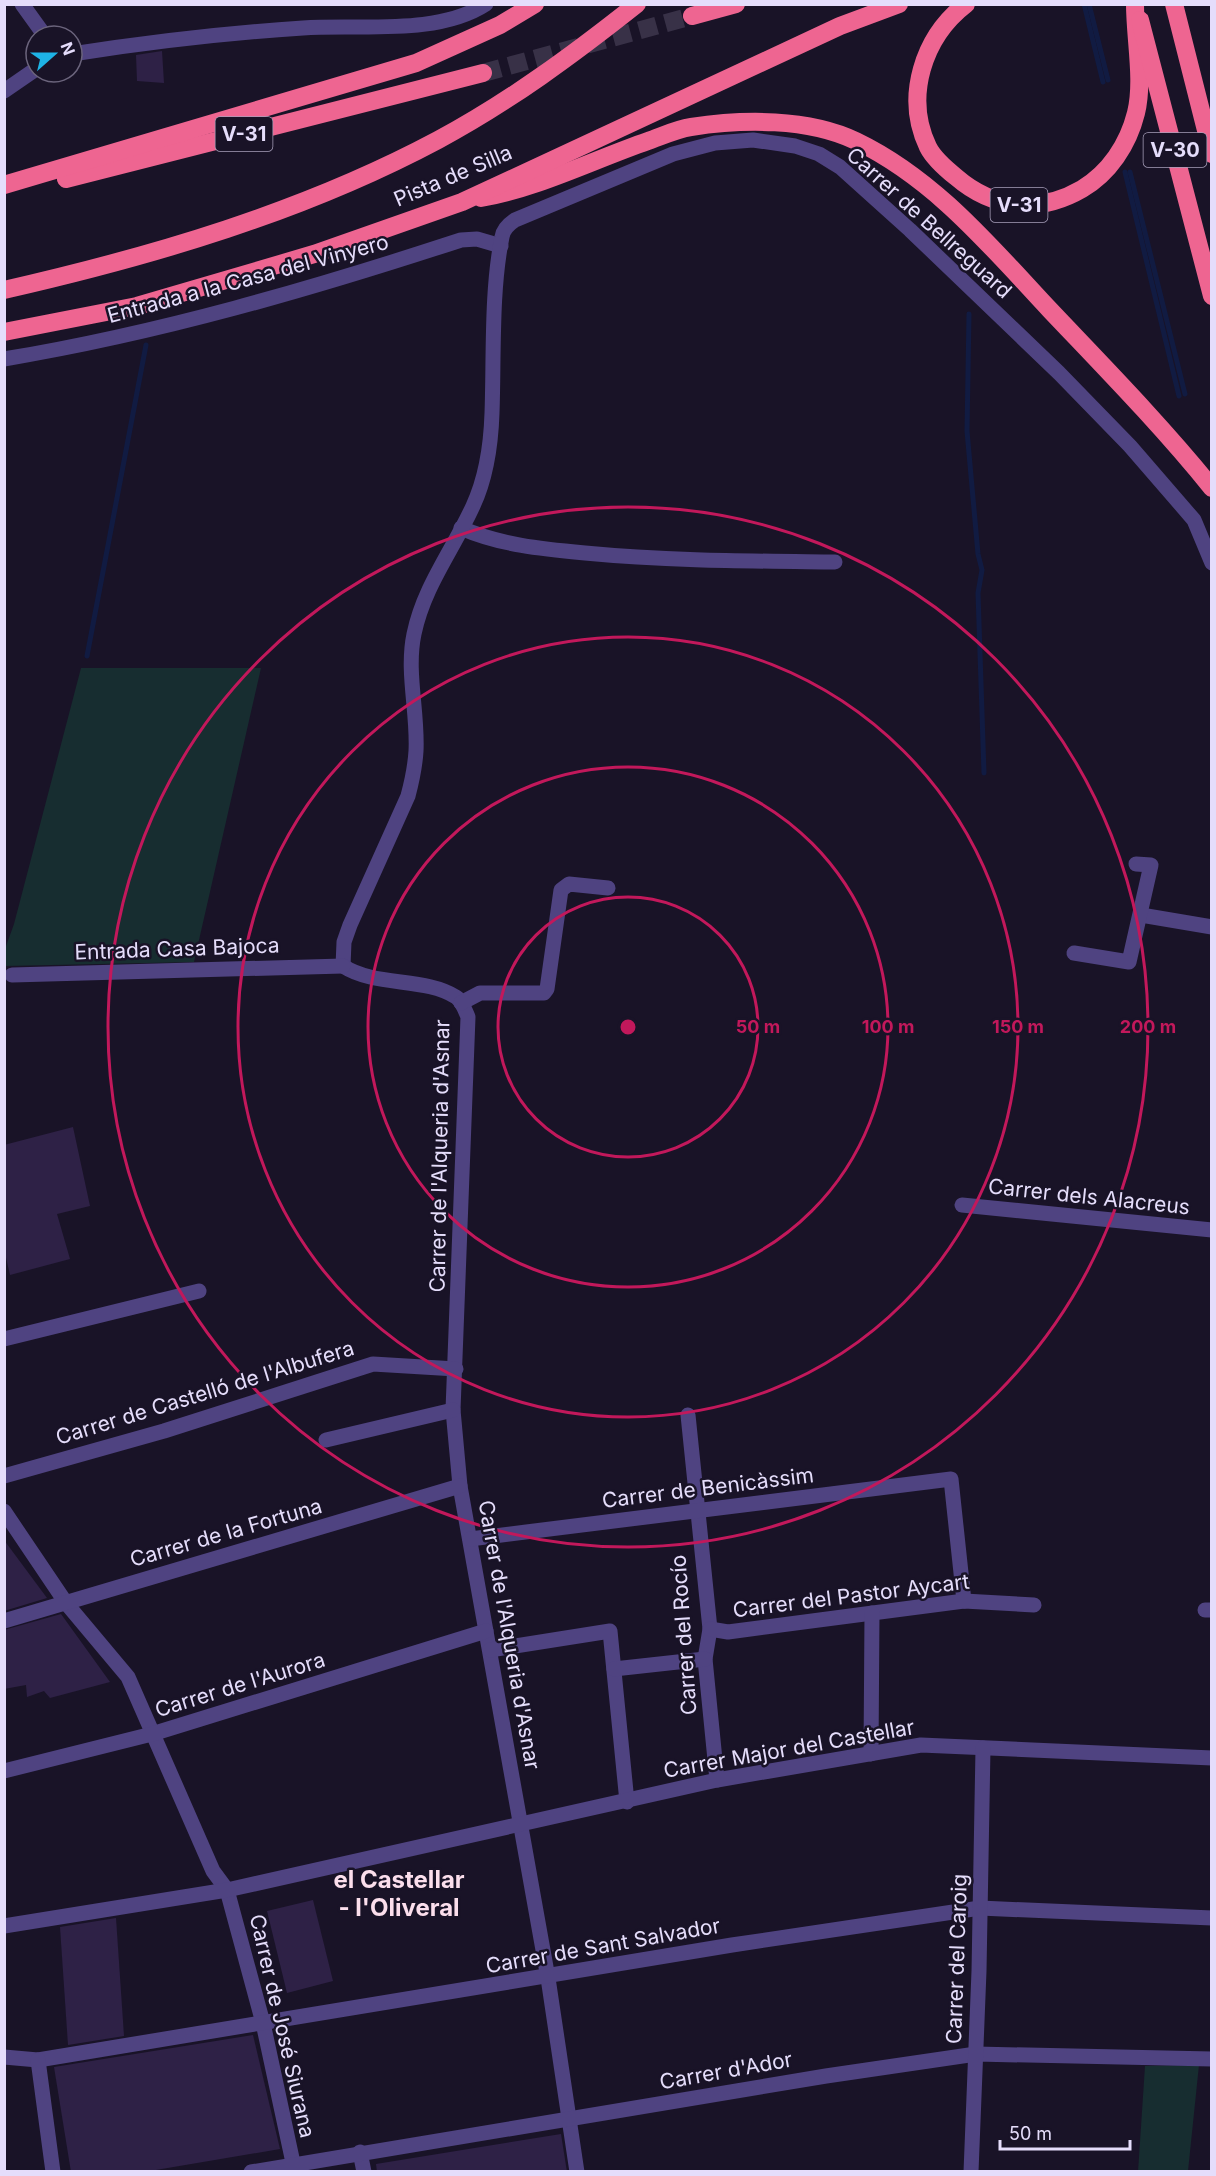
<svg xmlns="http://www.w3.org/2000/svg" width="1216" height="2176" viewBox="0 0 1216 2176" font-family="Inter,sans-serif">
<style>
.green{fill:#172d30}
.lines{fill:none;stroke-linecap:round;stroke-linejoin:round}
.stream{stroke:#111b42;stroke-width:5}
.building{fill:#2e2146}
.highway-tunnel{stroke:#383147;stroke-width:18;stroke-dasharray:18 9;stroke-linecap:butt}
.minor{stroke:#4f4381;stroke-width:15}
.highway{stroke:#ee6591;stroke-width:18}
.ring{fill:none;stroke:#c2185b;stroke-width:3}
.labels{text-anchor:middle;stroke-width:5;stroke-linejoin:round;paint-order:stroke}
.shield{fill:#191327;stroke:#a8a0bb;stroke-width:1.5}
.shield-label{font-size:20px;font-weight:bold;fill:#e5ddfb}
.street-label{font-size:21px;fill:#e5ddfb;stroke:#191327}
.quarter-label{font-size:24px;font-weight:bold;fill:#fbdeec;stroke:#191327}
.centre{fill:#c2185b;stroke:#191327;stroke-width:3}
.ring-label{font-size:18px;text-anchor:middle;font-weight:bold;fill:#c2185b;stroke:#191327;stroke-width:5;stroke-linejoin:round;paint-order:stroke}
</style>
<rect width="100%" height="100%" fill="#191327"/>
<g class="green">
<polygon points="81,668 261,668 194,962 5,966 5,949 14,924"/>
<polygon points="1199,2065 1188,2171 1138,2172 1145,2066"/>
</g>
<g class="lines">
<g class="stream">
<polyline points="1084,4 1103,82"/>
<polyline points="1089,4 1108,80"/>
<polyline points="1125,172 1179,396"/>
<polyline points="1130,172 1185,394"/>
<polyline points="969,314 967,431 978,554 982,570 978,593 984,773"/>
<polyline points="87,656 146,345"/>
</g>
</g>
<g class="building">
<polygon points="162,51 164,83 137,81 136,55"/>
<polygon points="73,1127 90,1206 57,1214 70,1259 10,1275 4,1249 4,1145"/>
<polygon points="4,1540 47,1598 4,1611"/>
<polygon points="61,1614 110,1682 50,1698 44,1691 27,1697 26,1685 4,1689 4,1630"/>
<polygon points="313,1900 333,1981 287,1993 267,1911"/>
<polygon points="116,1918 124,2036 68,2045 60,1927"/>
<polygon points="253,2035 280,2149 144,2172 71,2172 54,2067"/>
<polygon points="561,2134 567,2172 377,2172 376,2164"/>
</g>
<g class="lines">
<polyline class="highway-tunnel" points="483,73 692,16"/>
<g class="minor">
<polyline points="22,4 45,36"/>
<path d="M72 54C148 42 226 33 303 28 360 24 437 36 486 4"/>
<polyline points="4,91 36,69"/>
<path d="M4 359C160 333 311 289 461 240L477 239 501 246"/>
<path d="M461 528C500 545 542 549 585 553 668 561 752 561 835 562"/>
<polyline points="1141,915 1212,927"/>
<polyline points="1074,953 1129,962 1151,865 1136,864"/>
<path d="M343 966 344 942 350 925 408 796C412 781 415 767 416 751 418 712 406 672 414 634 424 586 453 550 473 506 486 478 491 444 492 413 494 358 491 291 502 237 503 229 509 224 515 220L673 154 715 143 753 140 795 146 819 154 840 167 910 230 1059 373 1130 446 1194 520 1212 563"/>
<path d="M343 966C375 987 425 977 456 997 462 1001 465 1010 468 1017L453 1410 460 1486 548 1978 577 2172"/>
<polyline points="12,975 343,966"/>
<polyline points="461,1003 480,993 544,993 547,989 561,890 569,884 608,888"/>
<polyline points="962,1205 1212,1230"/>
<polyline points="4,1339 199,1291"/>
<polyline points="688,1415 710,1629 705,1659 717,1780"/>
<polyline points="326,1440 453,1410"/>
<polyline points="4,1476 164,1431 373,1364 456,1369"/>
<polyline points="4,1511 66,1603 128,1677 213,1871 227,1890 263,2023 295,2172"/>
<polyline points="470,1539 951,1479 964,1601"/>
<polyline points="1205,1610 1212,1610"/>
<polyline points="4,1621 460,1486"/>
<polyline points="710,1629 728,1632 964,1601 1034,1605"/>
<polyline points="490,1650 610,1631 627,1802"/>
<polyline points="614,1669 705,1659"/>
<polyline points="871,1754 872,1613"/>
<polyline points="4,1771 152,1734 486,1631"/>
<polyline points="4,1926 227,1890 717,1780 921,1745 1212,1758"/>
<polyline points="4,2057 38,2060 732,1945 980,1908 1212,1918"/>
<polyline points="38,2060 53,2172"/>
<polyline points="360,2152 364,2172"/>
<polyline points="251,2172 826,2076 976,2054 1212,2059"/>
<polyline points="971,2172 979,1971 983,1748"/>
</g>
<g class="highway">
<path d="M966 4C923 37 904 97 928 147 934 159 946 169 956 177 993 209 1039 214 1082 189 1109 173 1128 145 1136 113 1144 81 1135 39 1135 4"/>
<polyline points="1174,4 1212,154"/>
<polyline points="692,16 736,4"/>
<polyline points="1140,20 1212,296"/>
<polyline points="66,179 483,73"/>
<polyline points="4,185 416,63 500,25 535,4"/>
<path d="M481 198C538 188 593 160 648 141 662 136 677 129 691 127 743 119 808 118 856 141 935 179 991 247 1050 310 1105 368 1161 425 1212 488"/>
<path d="M4 290C153 256 303 212 438 140 509 102 574 54 637 4"/>
<polyline points="4,332 137,306 314,254 462,202 840,26 899,4"/>
</g>
</g>
<g class="ring">
<circle cx="628" cy="1027" r="130"/>
<circle cx="628" cy="1027" r="260"/>
<circle cx="628" cy="1027" r="390"/>
<circle cx="628" cy="1027" r="520"/>
</g>
<g class="labels">
<g class="shield">
<rect x="215.5" y="117" width="57" height="34" rx="4.5"/>
<rect x="1143.5" y="133" width="63" height="34" rx="4.5"/>
<rect x="990.5" y="188" width="57" height="34" rx="4.5"/>
</g>
<g class="shield-label">
<text x="244" y="141">V-31</text>
<text x="1175" y="157">V-30</text>
<text x="1019" y="212">V-31</text>
</g>
<g class="street-label">
<text transform="translate(453 176) rotate(-23)" y="7">Pista de Silla</text>
<text transform="translate(929 223) rotate(42)" y="7">Carrer de Bellreguard</text>
<text transform="translate(248 279) rotate(-15)" y="7">Entrada a la Casa del Vinyero</text>
<text transform="translate(177 949) rotate(-2)" y="7">Entrada Casa Bajoca</text>
<text transform="translate(440 1156) rotate(-89)" y="7">Carrer de l'Alqueria d'Asnar</text>
<text transform="translate(1089 1197) rotate(6)" y="7">Carrer dels Alacreus</text>
<text transform="translate(205 1393) rotate(-17)" y="7">Carrer de Castelló de l'Albufera</text>
<text transform="translate(708 1488) rotate(-7)" y="7">Carrer de Benicàssim</text>
<text transform="translate(226 1533) rotate(-16)" y="7">Carrer de la Fortuna</text>
<text transform="translate(851 1596) rotate(-7)" y="7">Carrer del Pastor Aycart</text>
<text transform="translate(509 1635) rotate(80)" y="7">Carrer de l'Alqueria d'Asnar</text>
<text transform="translate(684 1635) rotate(-94)" y="7">Carrer del Rocío</text>
<text transform="translate(240 1685) rotate(-17)" y="7">Carrer de l'Aurora</text>
<text transform="translate(789 1749) rotate(-10)" y="7">Carrer Major del Castellar</text>
<text transform="translate(603 1946) rotate(-10)" y="7">Carrer de Sant Salvador</text>
<text transform="translate(957 1959) rotate(-88)" y="7">Carrer del Caroig</text>
<text transform="translate(282 2026) rotate(77)" y="7">Carrer de José Siurana</text>
<text transform="translate(726 2071) rotate(-10)" y="7">Carrer d'Ador</text>
</g>
<g class="quarter-label">
<text x="399" y="1888">el Castellar<tspan x="399" dy="28">- l'Oliveral</tspan></text>
</g>
</g>
<circle cx="628" cy="1027" r="9" class="centre"/>
<g class="ring-label">
<text x="758" y="1033">50 m</text>
<text x="888" y="1033">100 m</text>
<text x="1018" y="1033">150 m</text>
<text x="1148" y="1033">200 m</text>
</g>
<rect width="1216" height="2176" fill="none" stroke="#e5ddfb" stroke-width="12"/>
<g transform="translate(54 54) rotate(69)"><circle r="28" fill="#191327" stroke="#6b647c" stroke-width="1.5"/>
<path d="M0-4.5L10 22L0 15L-10 22Z" fill="#1eb3e6"/>
<text y="-9" font-size="16" font-weight="bold" text-anchor="middle" fill="#e5ddfb">N</text>
</g>
<path d="M1000 2140v9h130v-9" fill="none" stroke="#e5ddfb" stroke-width="3"/>
<text x="1009" y="2140" font-size="18" fill="#e5ddfb" stroke="#191327" stroke-width="4.5" paint-order="stroke">50 m</text>
</svg>
